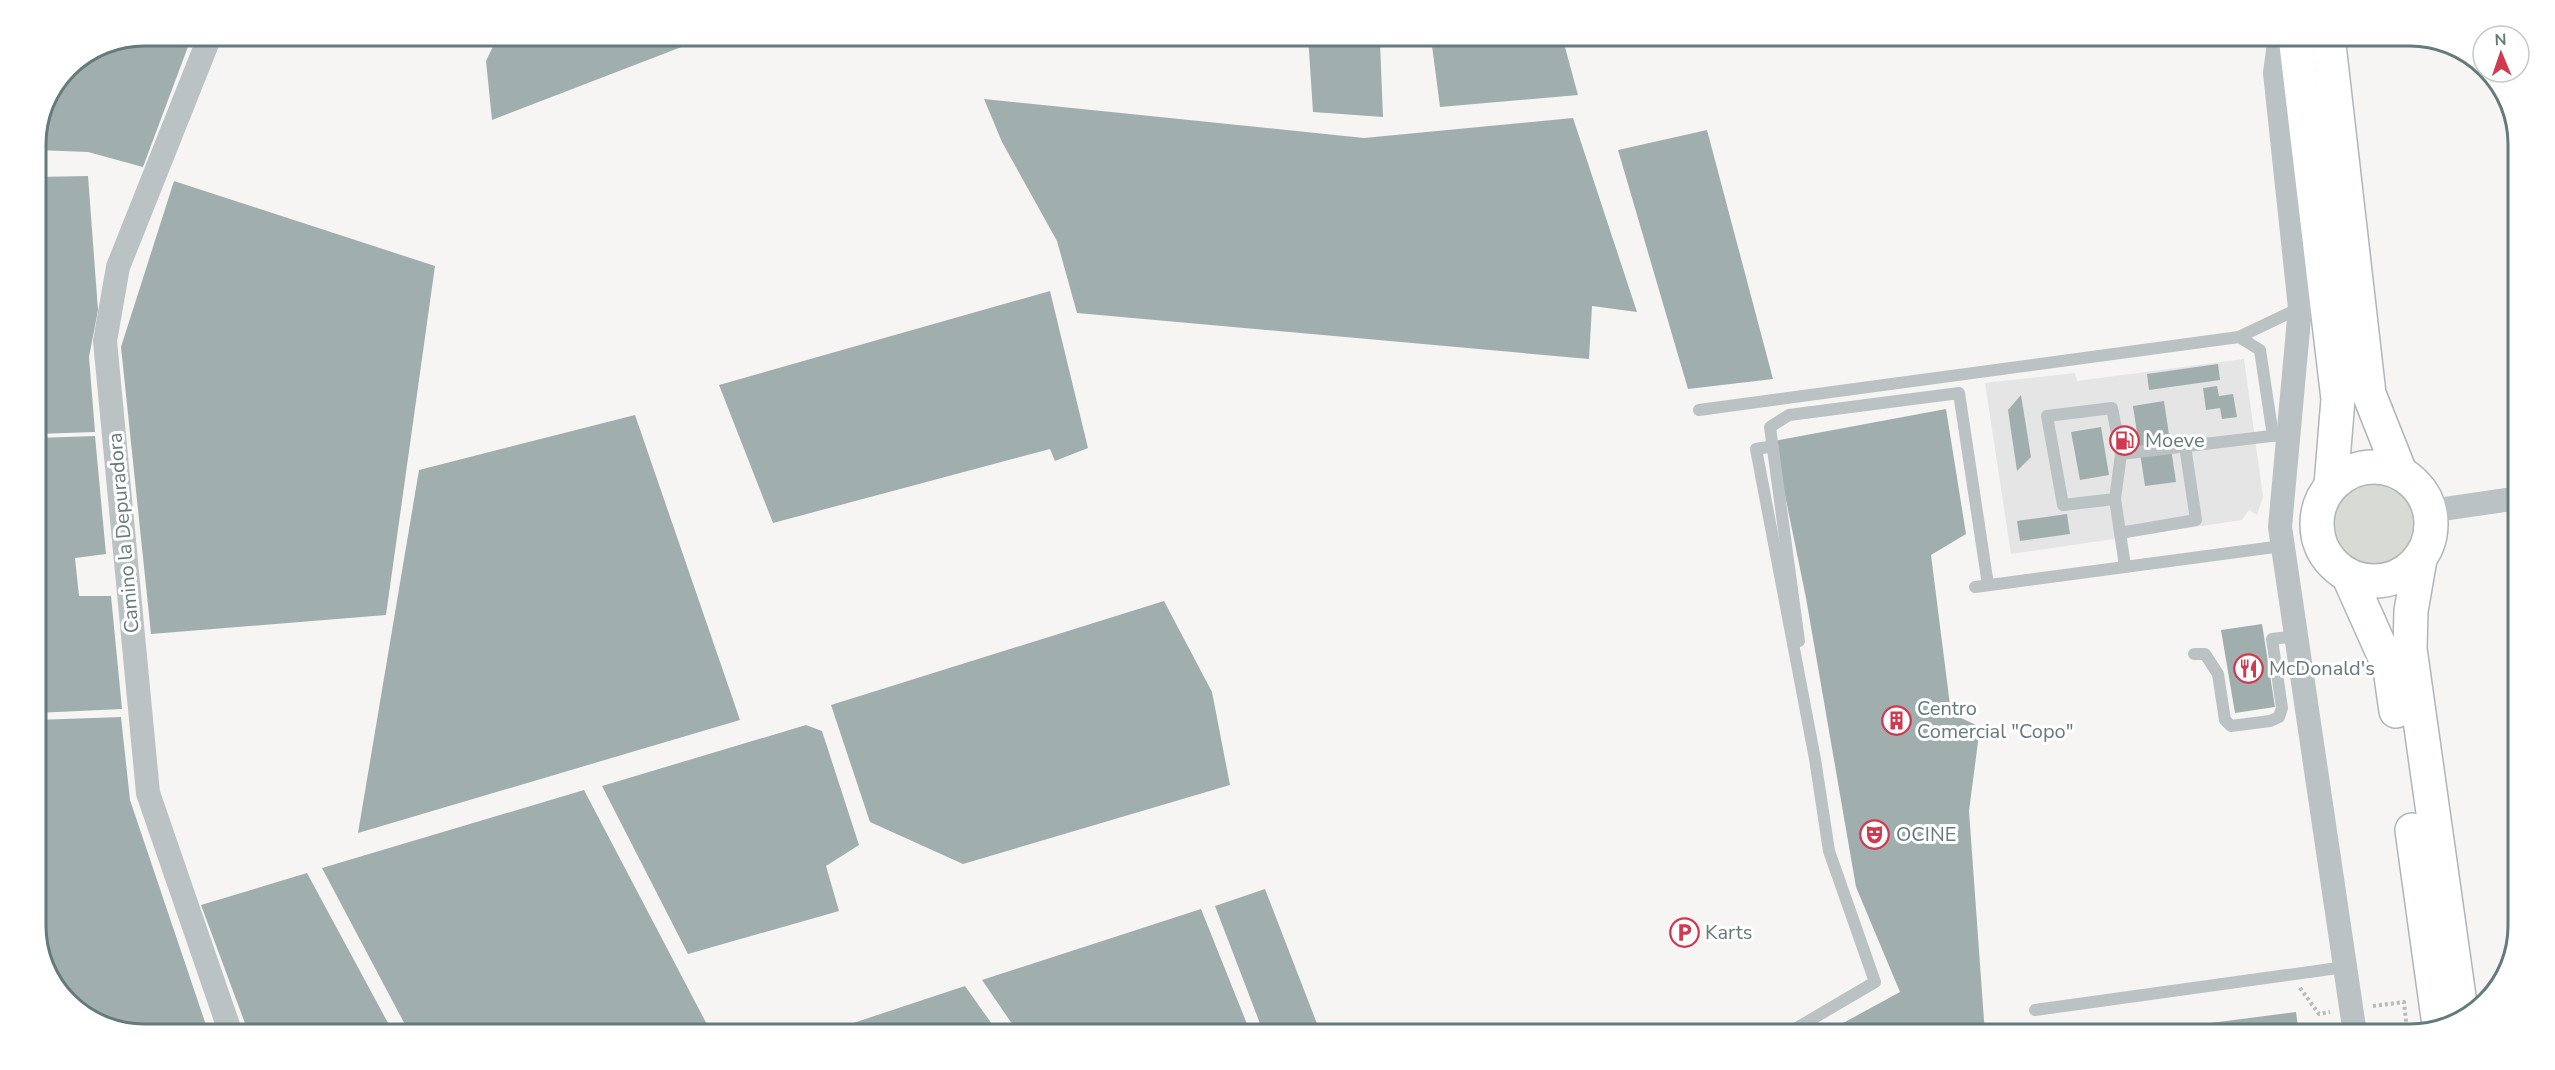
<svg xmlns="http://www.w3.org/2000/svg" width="2555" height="1070" viewBox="0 0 2555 1070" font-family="'Nunito Sans',sans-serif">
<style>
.built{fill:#e4e5e4}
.green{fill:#d8dbd3}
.building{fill:#a1aeae}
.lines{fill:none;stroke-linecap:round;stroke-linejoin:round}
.secondary-casing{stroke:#aeb7b8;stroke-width:36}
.path{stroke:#b6bbbc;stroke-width:4;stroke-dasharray:3 3;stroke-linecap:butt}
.service{stroke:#bbc2c3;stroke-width:12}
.minor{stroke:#bbc2c3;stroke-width:24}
.secondary{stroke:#fff;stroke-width:33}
.labels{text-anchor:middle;stroke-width:6;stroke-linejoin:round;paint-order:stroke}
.poi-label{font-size:20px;fill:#647a7b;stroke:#fff;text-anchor:start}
.street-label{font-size:20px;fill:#647a7b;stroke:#fff}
.rim{fill:none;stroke:#647a7b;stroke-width:3}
</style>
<rect width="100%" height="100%" fill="#f6f5f4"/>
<polygon class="built" points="2244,359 2263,497 2257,515 2249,510 2242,520 2011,554 1985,383 2075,373 2077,381"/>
<circle class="green" cx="2373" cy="524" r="48"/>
<g class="building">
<polygon points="144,36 192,36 143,167 88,152 36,150 36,137 68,67 103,44"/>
<polygon points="498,36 710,36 492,120 486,61"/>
<polygon points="1308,36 1562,36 1578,95 1440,107 1431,38 1380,42 1383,117 1313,112"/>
<polygon points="984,99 1364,138 1573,118 1637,312 1592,306 1589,359 1077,313 1057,241 1002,142"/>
<polygon points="1707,130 1773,379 1688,389 1618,150"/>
<polygon points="88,176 98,310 89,357 95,432 36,434 36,177"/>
<polygon points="174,181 435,266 386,615 151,634 121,347"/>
<polygon points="1050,291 1088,448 1055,461 1050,449 773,523 719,385"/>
<polygon points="2218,364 2220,380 2149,390 2147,374"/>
<polygon points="2217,386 2219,396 2233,394 2237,417 2222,419 2220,408 2206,410 2203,388"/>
<polygon points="2021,395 2031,457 2017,471 2008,410"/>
<polygon points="2164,401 2176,482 2145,486 2133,406"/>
<polygon points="1946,409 1966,534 1931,555 1951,713 1980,727 1969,811 1985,1034 1823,1034 1900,992 1856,887 1806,598 1774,441"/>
<polygon points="635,415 740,720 358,833 419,470"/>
<polygon points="2101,427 2109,475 2080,480 2071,432"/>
<polygon points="95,436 106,554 75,558 79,596 111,596 122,709 36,713 36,438"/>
<polygon points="2067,514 2070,534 2020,541 2017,521"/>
<polygon points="1164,601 1212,692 1230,785 963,864 870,822 831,705"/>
<polygon points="2262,624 2275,707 2235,713 2221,630"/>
<polygon points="121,717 130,800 209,1034 144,1034 103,1026 58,991 36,933 36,720"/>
<polygon points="806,725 822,731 859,845 826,866 839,911 688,954 602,786"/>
<polygon points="584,790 712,1034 410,1034 322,868"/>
<polygon points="307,873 394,1034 249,1034 201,905"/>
<polygon points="1265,889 1321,1034 1264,1034 1215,906"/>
<polygon points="1201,909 1251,1034 1019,1034 982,980"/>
<polygon points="965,986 999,1034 820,1034"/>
<polygon points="2296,1012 2299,1034 2133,1034 2133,1033"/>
</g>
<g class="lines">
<defs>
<g id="secondary">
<polyline points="2295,36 2338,399 2331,485"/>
<polyline points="2328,36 2369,394 2400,472"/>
<circle cx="2374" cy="524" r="57"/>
<polyline points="2420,559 2411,611 2410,649 2462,1018"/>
<polyline points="2348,575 2390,669 2396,711"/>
<polyline points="2412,830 2439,1025"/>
</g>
</defs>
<use href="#secondary" class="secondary-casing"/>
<g class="path">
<polyline points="2300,988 2319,1014 2330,1012"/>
<polyline points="2373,1006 2404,1002 2407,1030 2414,1029"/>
</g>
<g class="service">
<polyline points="2239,337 2260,350 2273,436"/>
<polyline points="1699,410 2239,337 2300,308"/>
<polyline points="1768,447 1756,449 1815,759 1829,851 1875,982 1795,1029 1795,1034"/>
<polyline points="2121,454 2288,434"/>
<polyline points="2115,499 2063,505 2047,416 2112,408 2121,454 2115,499 2125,566"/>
<polyline points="2120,533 2196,520 2185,446"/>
<polyline points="1975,587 2282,546"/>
<polyline points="1799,641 1770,427 1789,415 1959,393 1988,585"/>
<polyline points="2194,654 2205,654 2218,674 2225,720 2231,726 2270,721 2279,717 2282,708 2272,639 2297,636"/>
<polyline points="2035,1010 2345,967"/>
</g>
<g class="minor">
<polyline points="210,36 118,267 105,341 148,793 231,1034"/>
<polyline points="2280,36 2275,73 2300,308 2280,527 2355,1034"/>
<polyline points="2430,511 2519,498"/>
</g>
<use href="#secondary" class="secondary"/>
</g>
<defs>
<symbol id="fuel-ring" viewBox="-11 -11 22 22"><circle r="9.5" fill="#fff" stroke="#d1394e" stroke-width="1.5"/><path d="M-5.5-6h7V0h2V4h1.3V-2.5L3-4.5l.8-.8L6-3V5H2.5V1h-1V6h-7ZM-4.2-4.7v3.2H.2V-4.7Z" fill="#d1394e"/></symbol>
<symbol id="restaurant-ring" viewBox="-11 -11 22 22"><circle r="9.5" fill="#fff" stroke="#d1394e" stroke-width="1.5"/><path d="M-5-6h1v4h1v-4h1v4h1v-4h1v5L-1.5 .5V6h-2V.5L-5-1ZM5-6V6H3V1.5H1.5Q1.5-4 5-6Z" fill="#d1394e"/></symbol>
<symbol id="building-ring" viewBox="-11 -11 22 22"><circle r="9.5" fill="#fff" stroke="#d1394e" stroke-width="1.5"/><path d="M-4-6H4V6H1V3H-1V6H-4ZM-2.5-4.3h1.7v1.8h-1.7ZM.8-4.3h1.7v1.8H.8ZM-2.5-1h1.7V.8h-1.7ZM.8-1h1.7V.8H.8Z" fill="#d1394e"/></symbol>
<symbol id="theatre-ring" viewBox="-11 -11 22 22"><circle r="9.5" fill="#fff" stroke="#d1394e" stroke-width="1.5"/><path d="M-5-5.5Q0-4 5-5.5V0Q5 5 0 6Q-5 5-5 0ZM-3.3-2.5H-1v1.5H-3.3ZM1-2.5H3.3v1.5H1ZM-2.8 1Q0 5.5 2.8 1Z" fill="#d1394e"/></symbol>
<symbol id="parking-ring" viewBox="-11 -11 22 22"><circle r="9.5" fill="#fff" stroke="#d1394e" stroke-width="1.5"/><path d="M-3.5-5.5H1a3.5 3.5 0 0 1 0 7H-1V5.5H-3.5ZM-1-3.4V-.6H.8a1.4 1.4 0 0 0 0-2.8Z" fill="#d1394e"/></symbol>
</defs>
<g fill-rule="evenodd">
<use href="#fuel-ring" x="2108" y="424" width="33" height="33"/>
<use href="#restaurant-ring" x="2232" y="652" width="33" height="33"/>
<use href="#building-ring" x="1880" y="704" width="33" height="33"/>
<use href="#theatre-ring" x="1858" y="818" width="33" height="33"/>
<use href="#parking-ring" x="1668" y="916" width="33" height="33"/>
</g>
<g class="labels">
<g class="poi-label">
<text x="2145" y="447">Moeve</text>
<text x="2269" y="675">McDonald's</text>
<text x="1917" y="715">Centro<tspan x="1917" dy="23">Comercial "Copo"</tspan></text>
<text x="1896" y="841">OCINE</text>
<text x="1705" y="939">Karts</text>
</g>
<g class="street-label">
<text transform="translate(123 533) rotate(-95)" y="7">Camino la Depuradora</text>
</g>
</g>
<path d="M0 0H2555V1070H0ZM144 46H2410A98 98 0 0 1 2508 144V926A98 98 0 0 1 2410 1024H144A98 98 0 0 1 46 926V144A98 98 0 0 1 144 46Z" fill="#fff" fill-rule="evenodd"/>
<path class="rim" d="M144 46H2410A98 98 0 0 1 2508 144V926A98 98 0 0 1 2410 1024H144A98 98 0 0 1 46 926V144A98 98 0 0 1 144 46Z"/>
<g transform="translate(2501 54) rotate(358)"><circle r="28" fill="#ffffff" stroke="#c1caca" stroke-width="1.5"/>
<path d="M0-4.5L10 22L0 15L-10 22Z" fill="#d1394e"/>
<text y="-9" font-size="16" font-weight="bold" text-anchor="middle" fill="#647a7b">N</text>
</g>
</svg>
